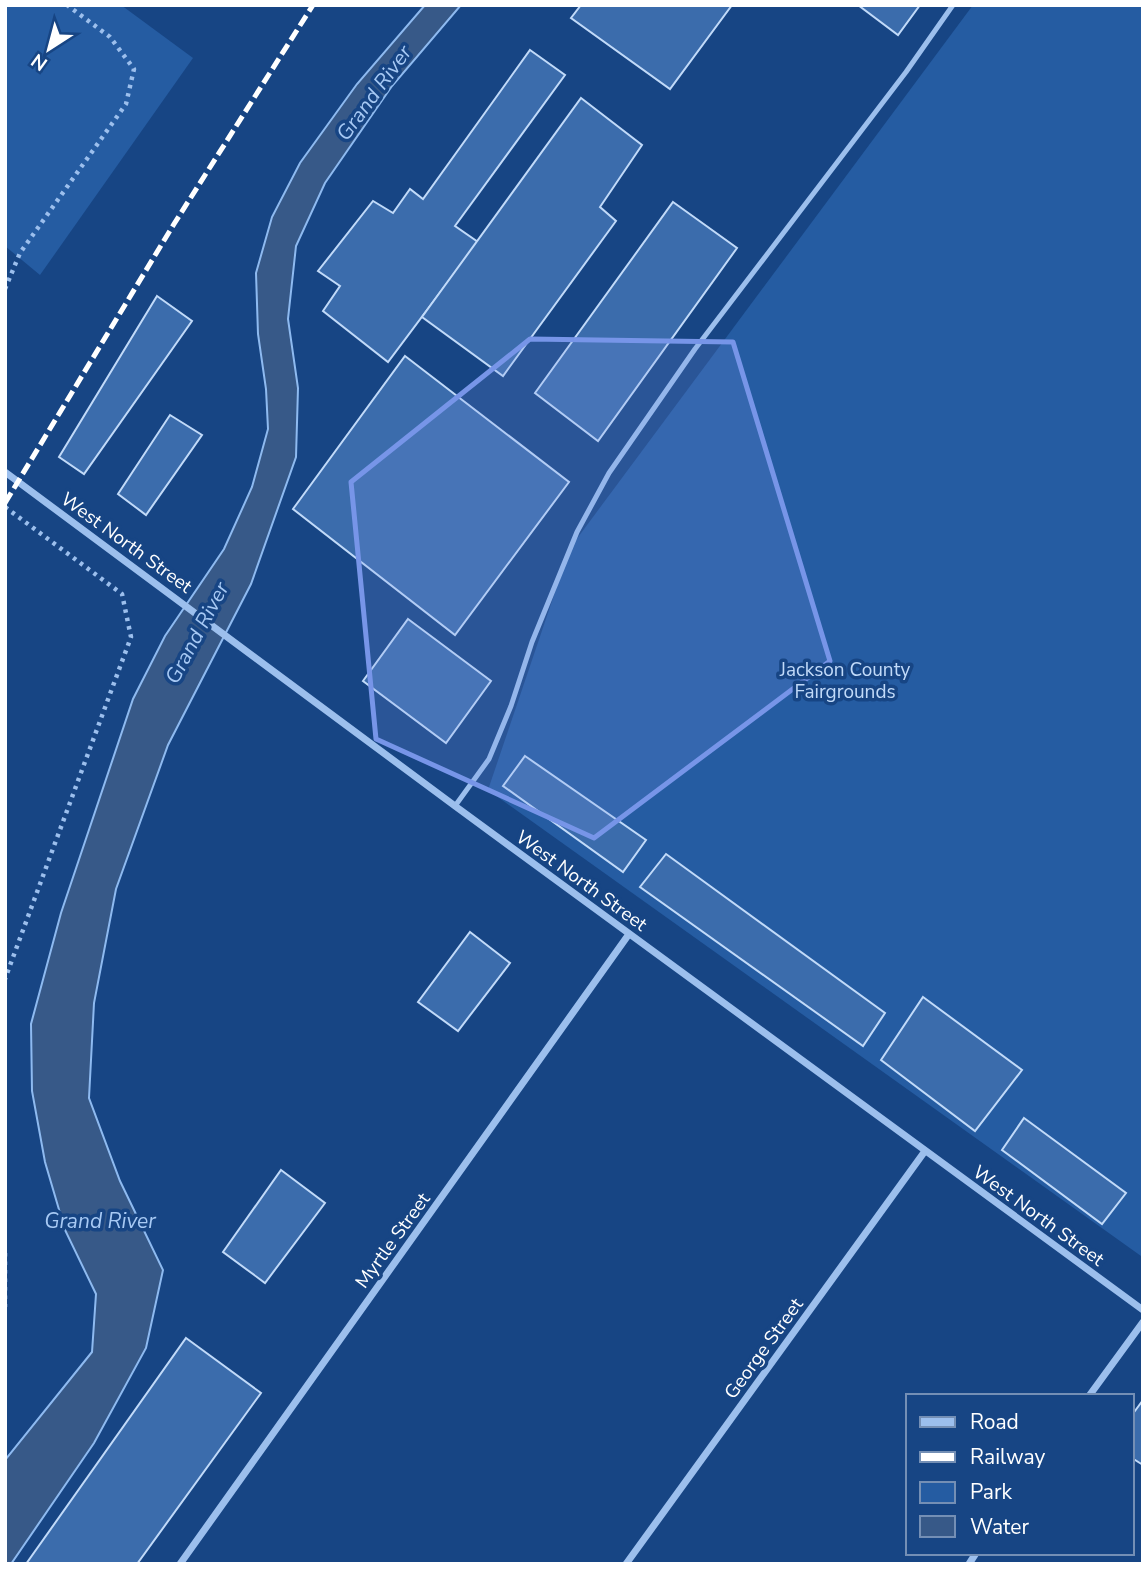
<svg xmlns="http://www.w3.org/2000/svg" width="1148" height="1569" viewBox="0 0 1148 1569" font-family="'Nunito Sans',sans-serif">
<style>
.green{fill:#255ca2}
.water{fill:#375988;stroke:#8ebaf0;stroke-width:2}
.building{fill:#3b6cac;stroke:#c1daf9;stroke-width:2}
.lines{fill:none;stroke-linecap:round;stroke-linejoin:round}
.path{stroke:#9cbfed;stroke-width:4.5;stroke-dasharray:3.5 5;stroke-linecap:butt}
.lane{stroke:#9cbfed;stroke-width:5}
.street{stroke:#9cbfed;stroke-width:7}
.rail{stroke:#fff;stroke-width:5;stroke-dasharray:12 5;stroke-linecap:butt}
.marked{fill:#7795e8;fill-opacity:0.2;stroke:#7795e8;stroke-width:5;stroke-linejoin:round}
.labels{text-anchor:middle;stroke-width:7;stroke-linejoin:round;paint-order:stroke}
.street-label{font-size:19px;fill:#fff;stroke:#174584}
.park-label{font-size:19px;fill:#c1daf9;stroke:#174584}
.water-label{font-size:21px;font-style:italic;fill:#a7c9f4;stroke:#174584}
</style>
<rect width="100%" height="100%" fill="#174584"/>
<g class="green">
<polygon points="5,5 121,5 193,58 40,275 5,246"/>
<polygon points="973,5 1143,5 1141,1256 488,790 570,548"/>
</g>
<polygon class="water" points="425,5 461,5 392,86 325,183 296,246 288,319 298,388 296,457 251,584 168,745 116,889 94,1003 89,1098 120,1181 163,1270 146,1348 94,1443 11,1564 5,1564 5,1460 92,1352 96,1294 65,1230 45,1162 32,1091 31,1024 61,913 133,699 165,636 224,549 252,487 268,429 266,389 258,334 256,273 272,217 300,163 357,84"/>
<g class="building">
<polygon points="581,5 732,5 670,89 571,18"/>
<polygon points="858,5 920,5 898,35"/>
<polygon points="530,50 565,75 455,226 478,242 388,362 323,311 340,286 318,271 373,201 393,213 410,189 423,199"/>
<polygon points="581,98 642,145 600,207 616,221 503,376 422,317"/>
<polygon points="673,202 737,248 598,441 535,393"/>
<polygon points="157,296 192,321 84,474 59,457"/>
<polygon points="405,356 569,482 455,635 293,509"/>
<polygon points="170,415 202,435 146,515 118,494"/>
<polygon points="408,619 491,681 446,743 363,681"/>
<polygon points="525,756 646,840 623,872 503,786"/>
<polygon points="666,854 885,1013 863,1046 640,887"/>
<polygon points="470,932 510,963 458,1031 418,1002"/>
<polygon points="923,997 1022,1070 975,1131 881,1060"/>
<polygon points="1024,1118 1126,1193 1102,1224 1002,1150"/>
<polygon points="281,1170 325,1203 265,1283 223,1252"/>
<polygon points="186,1338 261,1393 137,1564 26,1564"/>
<polygon points="1143,1400 1143,1465 1132,1458 1132,1415"/>
</g>
<g class="lines">
<g class="path">
<polyline points="5,289 20,253 126,104 134,69 110,37 67,5"/>
<polyline points="5,507 122,594 131,637 5,979"/>
<polyline points="5,1253 5,1307"/>
</g>
<polyline class="lane" points="455,806 489,759 511,706 532,642 577,532 609,473 695,349 906,72 953,5"/>
<g class="street">
<polyline points="5,472 455,806 1143,1310"/>
<polyline points="1089,1396 1143,1322"/>
<polyline points="180,1564 629,934"/>
<polyline points="626,1564 925,1151"/>
<polyline points="969,1564 976,1553"/>
</g>
<polyline class="rail" points="5,503 174,224 313,5"/>
</g>
<path class="marked" d="M530 339 733 342 830 661 594 838 376 739 351 482Z"/>
<g class="labels">
<g class="street-label">
<text transform="translate(127 542) rotate(36)" y="7">West North Street</text>
<text transform="translate(582 880) rotate(36)" y="7">West North Street</text>
<text transform="translate(1039 1215) rotate(36)" y="7">West North Street</text>
<text transform="translate(392 1240) rotate(-54)" y="7">Myrtle Street</text>
<text transform="translate(763 1348) rotate(-54)" y="7">George Street</text>
</g>
<g class="park-label">
<text x="845" y="676">Jackson County<tspan x="845" dy="22">Fairgrounds</tspan></text>
</g>
<g class="water-label">
<text transform="translate(374 93) rotate(-54)" y="7">Grand River</text>
<text transform="translate(197 633) rotate(-62)" y="7">Grand River</text>
<text x="100" y="1228">Grand River</text>
</g>
</g>
<rect width="1148" height="1569" fill="none" stroke="#ffffff" stroke-width="14"/>
<rect x="906" y="1394" width="228" height="161" fill="#174584" stroke="#748fb5" stroke-width="2"/>
<rect x="920" y="1417" width="35" height="10" fill="#9cbfed" stroke="#748fb5" stroke-width="2"/>
<text x="970" y="1429" font-size="21" fill="#ffffff">Road</text>
<rect x="920" y="1452" width="35" height="10" fill="#ffffff" stroke="#748fb5" stroke-width="2"/>
<text x="970" y="1464" font-size="21" fill="#ffffff">Railway</text>
<rect x="920" y="1482" width="35" height="21" fill="#255ca2" stroke="#748fb5" stroke-width="2"/>
<text x="970" y="1499" font-size="21" fill="#ffffff">Park</text>
<rect x="920" y="1516" width="35" height="21" fill="#375988" stroke="#748fb5" stroke-width="2"/>
<text x="970" y="1534" font-size="21" fill="#ffffff">Water</text>
<g transform="translate(49 49) rotate(216)" stroke="#174584" stroke-width="5" paint-order="stroke">
<path d="M0-5L12 26L0 18L-12 26Z" fill="#ffffff"/>
<text y="-10" font-size="19" font-weight="bold" text-anchor="middle" fill="#ffffff">N</text>
</g>
</svg>
